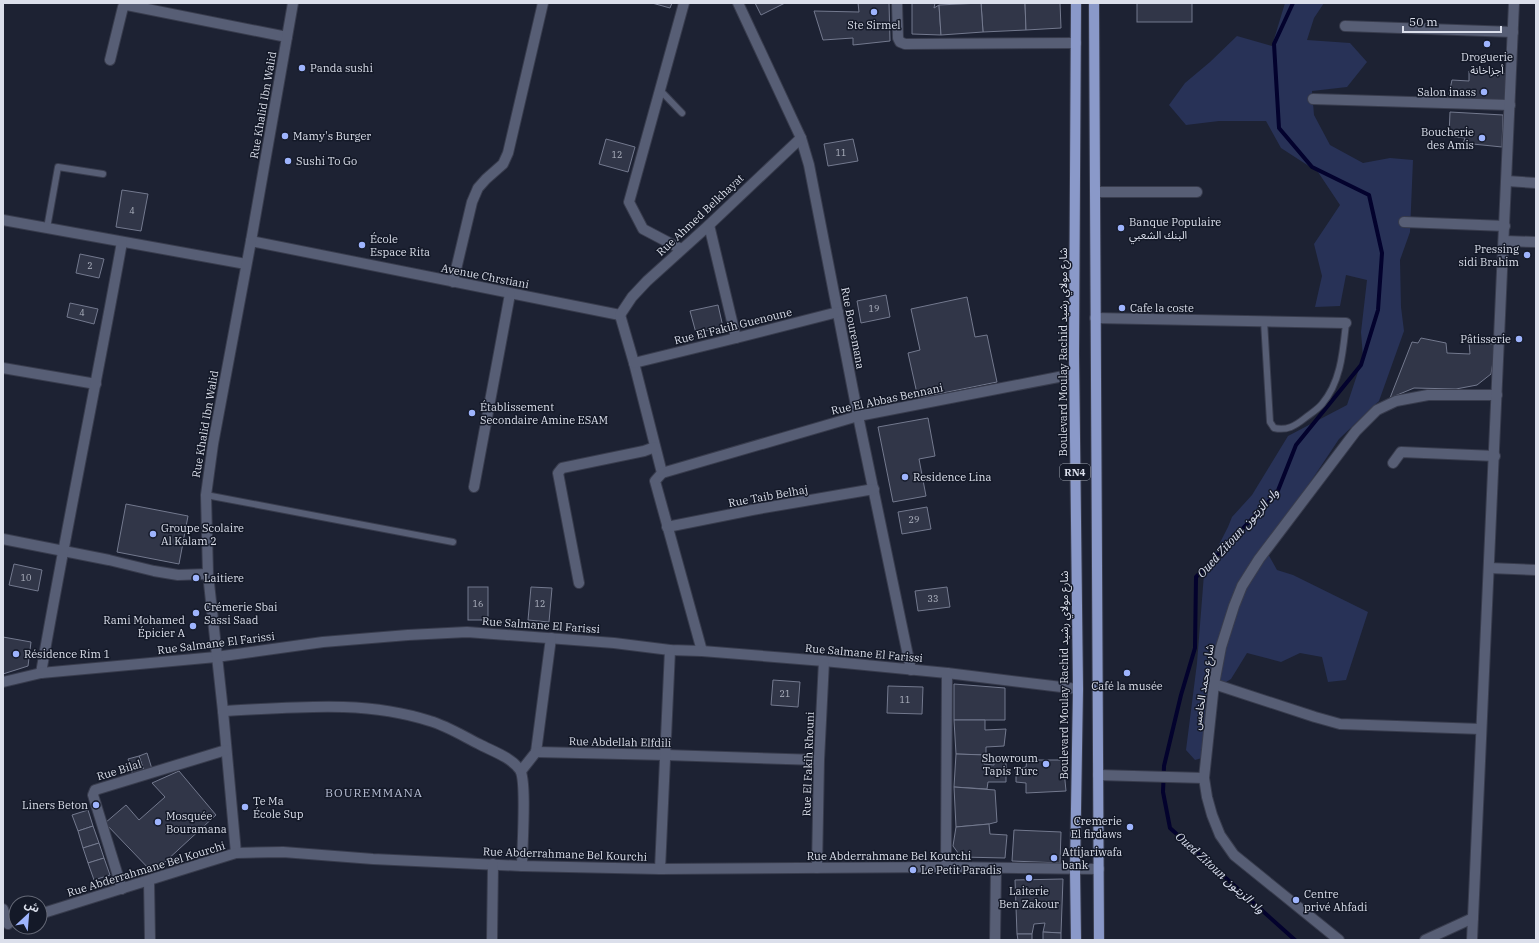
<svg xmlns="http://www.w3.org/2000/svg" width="1539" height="943" viewBox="0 0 1539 943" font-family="'IBM Plex Serif','Noto Sans Arabic',serif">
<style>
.green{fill:#283257}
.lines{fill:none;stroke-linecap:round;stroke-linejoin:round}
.stream{stroke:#03022d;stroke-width:4}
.building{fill:#313648;stroke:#73798e}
.service-casing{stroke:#383c4d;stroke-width:8}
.minor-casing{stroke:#383c4d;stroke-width:12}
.primary-casing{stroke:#383c4d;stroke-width:12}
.service{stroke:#575e75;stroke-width:6}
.minor{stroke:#575e75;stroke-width:10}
.primary{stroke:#8a99c9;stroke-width:10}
.poi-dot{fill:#9eb4fd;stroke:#141928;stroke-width:1.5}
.labels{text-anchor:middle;stroke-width:3;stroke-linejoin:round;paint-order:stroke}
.number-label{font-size:9px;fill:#b0b5c2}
.shield{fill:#141928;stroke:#9fa4b0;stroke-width:1}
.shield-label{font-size:10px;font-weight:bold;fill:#dbdfeb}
.poi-label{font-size:11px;fill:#dbdfeb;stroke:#141928;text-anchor:start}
.street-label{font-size:11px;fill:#dbdfeb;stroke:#141928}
.water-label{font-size:12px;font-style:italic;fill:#dbe0f1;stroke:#141928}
.neighbourhood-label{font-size:12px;letter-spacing:1px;fill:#b7bed4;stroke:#141928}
</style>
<rect width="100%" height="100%" fill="#1d2233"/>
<polygon class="green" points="1285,3 1324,3 1314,18 1307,40 1350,43 1367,62 1347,87 1312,91 1314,115 1330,145 1363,163 1390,158 1413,160 1410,232 1400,260 1401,307 1404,331 1379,401 1339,439 1301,496 1263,545 1277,570 1293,575 1368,612 1346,680 1328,682 1322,657 1300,653 1281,662 1247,653 1231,679 1210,692 1202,758 1195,760 1186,750 1197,663 1204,574 1228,527 1232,517 1252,495 1288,436 1347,405 1363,357 1361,332 1367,280 1346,275 1340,306 1315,307 1322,276 1314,244 1340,205 1318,172 1281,148 1266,121 1219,121 1186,125 1169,105 1185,83 1210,62 1237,36 1272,46"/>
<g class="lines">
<polyline class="stream" points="1293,3 1274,44 1279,128 1312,167 1369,195 1382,253 1378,310 1361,365 1296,445 1277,493 1196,577 1195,648 1181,695 1164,766 1163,792 1170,828 1295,940"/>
</g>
<g class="building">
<polygon points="652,3 672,3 670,8"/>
<polygon points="755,3 785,3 761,15"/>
<polygon points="858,3 889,3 890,41 853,45 853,38 823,40 814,11 859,12"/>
<polygon points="912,3 935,3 934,8 939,5 941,35 912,34"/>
<polygon points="981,3 1025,3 1026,30 983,32"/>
<polygon points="981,3 983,32 941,35 939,5"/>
<polygon points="1025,3 1060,3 1061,28 1026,30"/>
<rect x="1137" y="3" width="55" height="19"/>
<polygon points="1469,71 1509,74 1509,101 1448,98 1452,80 1469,81"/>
<polygon points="1450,112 1503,115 1502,147 1463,143 1465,138 1449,136"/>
<polygon points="606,139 635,147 628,172 599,164"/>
<polygon points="853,139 858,161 828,166 824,144"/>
<polygon points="122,190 148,194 141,231 116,227"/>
<polygon points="80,254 104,259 99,278 76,273"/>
<polygon points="886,295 890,317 861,323 857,301"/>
<polygon points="967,297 975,337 987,335 997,382 918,398 908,353 920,350 911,309"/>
<polygon points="70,303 98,309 94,324 67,317"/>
<polygon points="718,305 723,327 696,333 690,311"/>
<polygon points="1421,338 1446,343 1447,353 1470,354 1469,342 1496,344 1491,374 1477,385 1456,389 1414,388 1390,398 1412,342 1418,343"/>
<polygon points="928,418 935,456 919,459 926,496 893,502 878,427"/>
<polygon points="126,504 188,516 179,564 117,552"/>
<polygon points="927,507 931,529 902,534 898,512"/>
<polygon points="14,564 42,570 38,591 9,585"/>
<rect x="468" y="587" width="20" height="33"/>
<polygon points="531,587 552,588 549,622 528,620"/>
<polygon points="947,587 950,607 918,611 915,591"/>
<polygon points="3,637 31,642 28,666 3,674"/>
<polygon points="773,680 800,682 798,707 771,705"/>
<polygon points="954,684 1005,688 1005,720 954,720"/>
<polygon points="888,686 923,687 922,714 887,713"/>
<polygon points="954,720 985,720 985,730 1006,729 1004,746 986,747 986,755 956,754"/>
<polygon points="147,753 152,769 144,771 139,756"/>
<polygon points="956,754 986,755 984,764 994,765 994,760 1006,760 1006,782 988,782 987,789 954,787"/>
<polygon points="139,756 144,771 133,775 128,759"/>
<polygon points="1027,760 1063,760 1066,791 1026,793 1026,783 1016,782 1016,769 1026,767"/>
<polygon points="179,771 216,815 153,873 105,823 126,805 139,820 165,797 152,783"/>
<polygon points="954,787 995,790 997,822 989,824 956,827"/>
<polygon points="88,810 93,826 78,831 72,815"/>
<polygon points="989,824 990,834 1007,835 1005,858 961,857 953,846 956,827"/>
<polygon points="93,826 99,843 83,848 78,831"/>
<polygon points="1014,830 1061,832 1060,863 1012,861"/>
<polygon points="99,843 104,858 88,863 83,848"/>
<polygon points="104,858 110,875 94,880 88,863"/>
<polygon points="1063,879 1061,933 1043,932 1045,923 1034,924 1032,934 1017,934 1015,880"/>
<polygon points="1043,932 1061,933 1061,940 1043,940"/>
<polygon points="1017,934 1032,934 1032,940 1018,940"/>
</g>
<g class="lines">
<defs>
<g id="service">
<polyline points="660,90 682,113"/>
<polyline points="47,228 58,167 103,174"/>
<path d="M1264 321 1270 422 1274 428C1287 431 1295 426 1305 418 1310 414 1317 410 1322 404 1341 382 1343 351 1346 323"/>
<polyline points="206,495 453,542"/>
</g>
<g id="minor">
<polyline points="738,3 801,138 809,165 858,416 911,670"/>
<polyline points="897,3 898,38 900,42 905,44 1076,43"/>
<polyline points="1345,26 1513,32"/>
<polyline points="110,60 123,7 127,5 287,37"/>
<polyline points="1313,99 1510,105"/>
<polyline points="1507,181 1536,183"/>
<polyline points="1095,192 1197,192"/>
<polyline points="3,220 246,264"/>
<polyline points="1404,222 1505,226"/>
<polyline points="709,225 736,338"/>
<polyline points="251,241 620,315"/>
<polyline points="1504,241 1536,242"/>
<polyline points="681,249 643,229 629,202 684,3"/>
<polyline points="453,282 472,202 478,188 486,179 503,164 508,153 543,3"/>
<polyline points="620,315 634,363 662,473 655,481 702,651"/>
<polyline points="620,315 632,297 647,281 709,225 801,138"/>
<polyline points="1095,318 1346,323"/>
<polyline points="634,363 736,338 838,312"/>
<polyline points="3,368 96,384"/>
<polyline points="1393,463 1401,452 1495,456"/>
<polyline points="662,473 858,416 1074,374"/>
<polyline points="474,487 510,294"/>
<polyline points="667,527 752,510 874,489"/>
<polyline points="3,539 109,560 154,571 178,575 208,574"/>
<polyline points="1489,568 1536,570"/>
<polyline points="579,583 558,473 562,468 644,451 655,447"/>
<path d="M41 673C66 529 96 386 122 242"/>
<polyline points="3,682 41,673 216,657 323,642 408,635 467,632 614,643 670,650 702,651 824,661 947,673 1078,689"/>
<polyline points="1214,684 1315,717 1340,724 1481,729"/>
<path d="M223 711C291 708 363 699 430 721 447 726 463 736 479 744 492 751 511 757 520 770 527 781 522 849 522 866"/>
<polyline points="536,752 666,755 819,760"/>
<polyline points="536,752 551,638"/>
<polyline points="521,771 536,752"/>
<polyline points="1098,775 1204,778"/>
<polyline points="236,853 223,711 208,574 206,495 213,444 251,241 293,3"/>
<polyline points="946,867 947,673"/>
<polyline points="817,868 819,760 824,661"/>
<polyline points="660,869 670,650"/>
<polyline points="149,881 150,940"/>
<polyline points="122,889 93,795 95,790 226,750"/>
<polyline points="3,909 8,924"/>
<polyline points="40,914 210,861 236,853 283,852 373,859 522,866 660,869 946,867 1099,869"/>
<polyline points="492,940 493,864"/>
<polyline points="995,940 996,868"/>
<polyline points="1339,940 1234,855 1220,835 1212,815 1207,797 1204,778 1214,684 1221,647 1234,606 1242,586 1259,559 1356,431 1377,410 1396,401 1428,395 1497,395"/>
<polyline points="1425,940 1473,918"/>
<polyline points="1472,940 1514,3"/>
</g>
<g id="primary">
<polyline points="1076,3 1074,354 1078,689 1075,869 1076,940"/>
<polyline points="1094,3 1099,940"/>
</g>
</defs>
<use href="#service" class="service-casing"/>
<use href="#minor" class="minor-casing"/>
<use href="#primary" class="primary-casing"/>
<use href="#service" class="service"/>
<use href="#minor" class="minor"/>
<use href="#primary" class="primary"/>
</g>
<g class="poi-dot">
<circle cx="874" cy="12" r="4"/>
<circle cx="1487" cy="44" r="4"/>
<circle cx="302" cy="68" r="4"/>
<circle cx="1484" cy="92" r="4"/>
<circle cx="285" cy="136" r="4"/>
<circle cx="1482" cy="138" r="4"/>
<circle cx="288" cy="161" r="4"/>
<circle cx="1121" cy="228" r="4"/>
<circle cx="362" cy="245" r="4"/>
<circle cx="1527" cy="255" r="4"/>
<circle cx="1122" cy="308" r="4"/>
<circle cx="1519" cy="339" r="4"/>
<circle cx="472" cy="413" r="4"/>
<circle cx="905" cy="477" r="4"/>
<circle cx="153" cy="534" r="4"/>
<circle cx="196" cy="578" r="4"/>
<circle cx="196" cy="613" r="4"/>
<circle cx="193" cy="626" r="4"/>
<circle cx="16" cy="654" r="4"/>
<circle cx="1127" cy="673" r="4"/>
<circle cx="1046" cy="764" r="4"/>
<circle cx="96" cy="805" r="4"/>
<circle cx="245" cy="807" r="4"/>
<circle cx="158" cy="822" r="4"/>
<circle cx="1130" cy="827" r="4"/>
<circle cx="1054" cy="858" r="4"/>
<circle cx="913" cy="870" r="4"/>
<circle cx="1029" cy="878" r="4"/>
<circle cx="1296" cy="900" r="4"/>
</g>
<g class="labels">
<g class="number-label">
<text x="841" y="156">11</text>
<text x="617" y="158">12</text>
<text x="132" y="214">4</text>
<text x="90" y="269">2</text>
<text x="874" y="312">19</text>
<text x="82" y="316">4</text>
<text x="914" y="523">29</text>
<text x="26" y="581">10</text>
<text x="933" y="602">33</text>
<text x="478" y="607">16</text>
<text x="540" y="607">12</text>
<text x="785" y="697">21</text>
<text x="905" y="703">11</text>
</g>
<rect class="shield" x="1060" y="464" width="30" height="16" rx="3"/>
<g class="shield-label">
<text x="1075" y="476">RN4</text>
</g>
<g class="poi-label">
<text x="874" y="29" text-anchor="middle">Ste Sirmel</text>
<text x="1487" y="61" text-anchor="middle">Droguerie<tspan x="1487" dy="13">أجزاخانة</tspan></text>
<text x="310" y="72">Panda sushi</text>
<text x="1476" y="96" text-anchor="end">Salon inass</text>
<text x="1474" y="136" text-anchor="end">Boucherie<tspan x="1474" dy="13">des Amis</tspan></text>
<text x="293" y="140">Mamy's Burger</text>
<text x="296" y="165">Sushi To Go</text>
<text x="1129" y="226">Banque Populaire<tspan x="1129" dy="13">البنك الشعبي</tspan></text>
<text x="370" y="243">École<tspan x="370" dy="13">Espace Rita</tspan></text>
<text x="1519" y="253" text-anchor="end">Pressing<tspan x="1519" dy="13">sidi Brahim</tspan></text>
<text x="1130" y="312">Cafe la coste</text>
<text x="1511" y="343" text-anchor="end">Pâtisserie</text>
<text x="480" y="411">Établissement<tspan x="480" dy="13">Secondaire Amine ESAM</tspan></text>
<text x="913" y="481">Residence Lina</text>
<text x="161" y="532">Groupe Scolaire<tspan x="161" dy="13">Al Kalam 2</tspan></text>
<text x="204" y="582">Laitiere</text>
<text x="204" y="611">Crémerie Sbai<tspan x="204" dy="13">Sassi Saad</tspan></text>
<text x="185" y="624" text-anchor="end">Rami Mohamed<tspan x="185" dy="13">Épicier A</tspan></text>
<text x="24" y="658">Résidence Rim 1</text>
<text x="1127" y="690" text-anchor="middle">Café la musée</text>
<text x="1038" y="762" text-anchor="end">Showroum<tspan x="1038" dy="13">Tapis Turc</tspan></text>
<text x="253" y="805">Te Ma<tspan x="253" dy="13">École Sup</tspan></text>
<text x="88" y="809" text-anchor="end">Liners Beton</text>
<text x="166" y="820">Mosquée<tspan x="166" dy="13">Bouramana</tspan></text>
<text x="1122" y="825" text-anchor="end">Cremerie<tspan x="1122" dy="13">El firdaws</tspan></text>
<text x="1062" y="856">Attijariwafa<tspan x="1062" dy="13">bank</tspan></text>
<text x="921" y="874">Le Petit Paradis</text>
<text x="1029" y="895" text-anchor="middle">Laiterie<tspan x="1029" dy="13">Ben Zakour</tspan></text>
<text x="1304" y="898">Centre<tspan x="1304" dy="13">privé Ahfadi</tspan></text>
</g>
<g class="street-label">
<text transform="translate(263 105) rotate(-80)" y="4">Rue Khalid Ibn Walid</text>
<text transform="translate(700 215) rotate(-43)" y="4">Rue Ahmed Belkhayat</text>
<text transform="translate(485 276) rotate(11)" y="4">Avenue Chrstiani</text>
<text transform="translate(733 326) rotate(-14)" y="4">Rue El Fakih Guenoune</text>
<text transform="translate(853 328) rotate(79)" y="4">Rue Bouremana</text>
<text transform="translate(1063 352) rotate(-90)" y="4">Boulevard Moulay Rachid شارع مولاي رشيد</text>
<text transform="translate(887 399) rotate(-12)" y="4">Rue El Abbas Bennani</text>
<text transform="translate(205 424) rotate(-80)" y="4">Rue Khalid Ibn Walid</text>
<text transform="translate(768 496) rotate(-10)" y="4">Rue Taib Belhaj</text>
<text transform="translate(541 625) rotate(4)" y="4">Rue Salmane El Farissi</text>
<text transform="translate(216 643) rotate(-7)" y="4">Rue Salmane El Farissi</text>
<text transform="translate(864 653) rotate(5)" y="4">Rue Salmane El Farissi</text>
<text transform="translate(1064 675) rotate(-90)" y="4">Boulevard Moulay Rachid شارع مولاي رشيد</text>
<text transform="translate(1203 687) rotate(-81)" y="4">شارع محمد الخامس</text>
<text transform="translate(620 742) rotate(1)" y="4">Rue Abdellah Elfdili</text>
<text transform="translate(808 764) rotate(-88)" y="4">Rue El Fakih Rhouni</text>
<text transform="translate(119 770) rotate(-17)" y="4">Rue Bilal</text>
<text transform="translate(565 854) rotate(2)" y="4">Rue Abderrahmane Bel Kourchi</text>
<text x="889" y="860">Rue Abderrahmane Bel Kourchi</text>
<text transform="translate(146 869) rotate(-17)" y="4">Rue Abderrahmane Bel Kourchi</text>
</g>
<g class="water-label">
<text transform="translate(1238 533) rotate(-48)" y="4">Oued Zitoun واد الزيتون</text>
<text transform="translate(1220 873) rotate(42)" y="4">Oued Zitoun واد الزيتون</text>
</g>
<g class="neighbourhood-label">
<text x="374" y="797">BOUREMMANA</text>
</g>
</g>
<rect width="1539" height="943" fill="none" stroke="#dbdfeb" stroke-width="8"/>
<g transform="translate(28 915) rotate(26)"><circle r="19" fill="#141928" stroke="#646876"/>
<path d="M0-3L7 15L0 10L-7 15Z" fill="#9eb4fd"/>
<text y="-6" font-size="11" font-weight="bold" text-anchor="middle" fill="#dbdfeb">ش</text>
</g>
<path d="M1403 26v6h98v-6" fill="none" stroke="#dbdfeb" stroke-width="2"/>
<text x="1409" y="26" font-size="12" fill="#dbdfeb" stroke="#141928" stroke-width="3" paint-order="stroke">50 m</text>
</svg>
